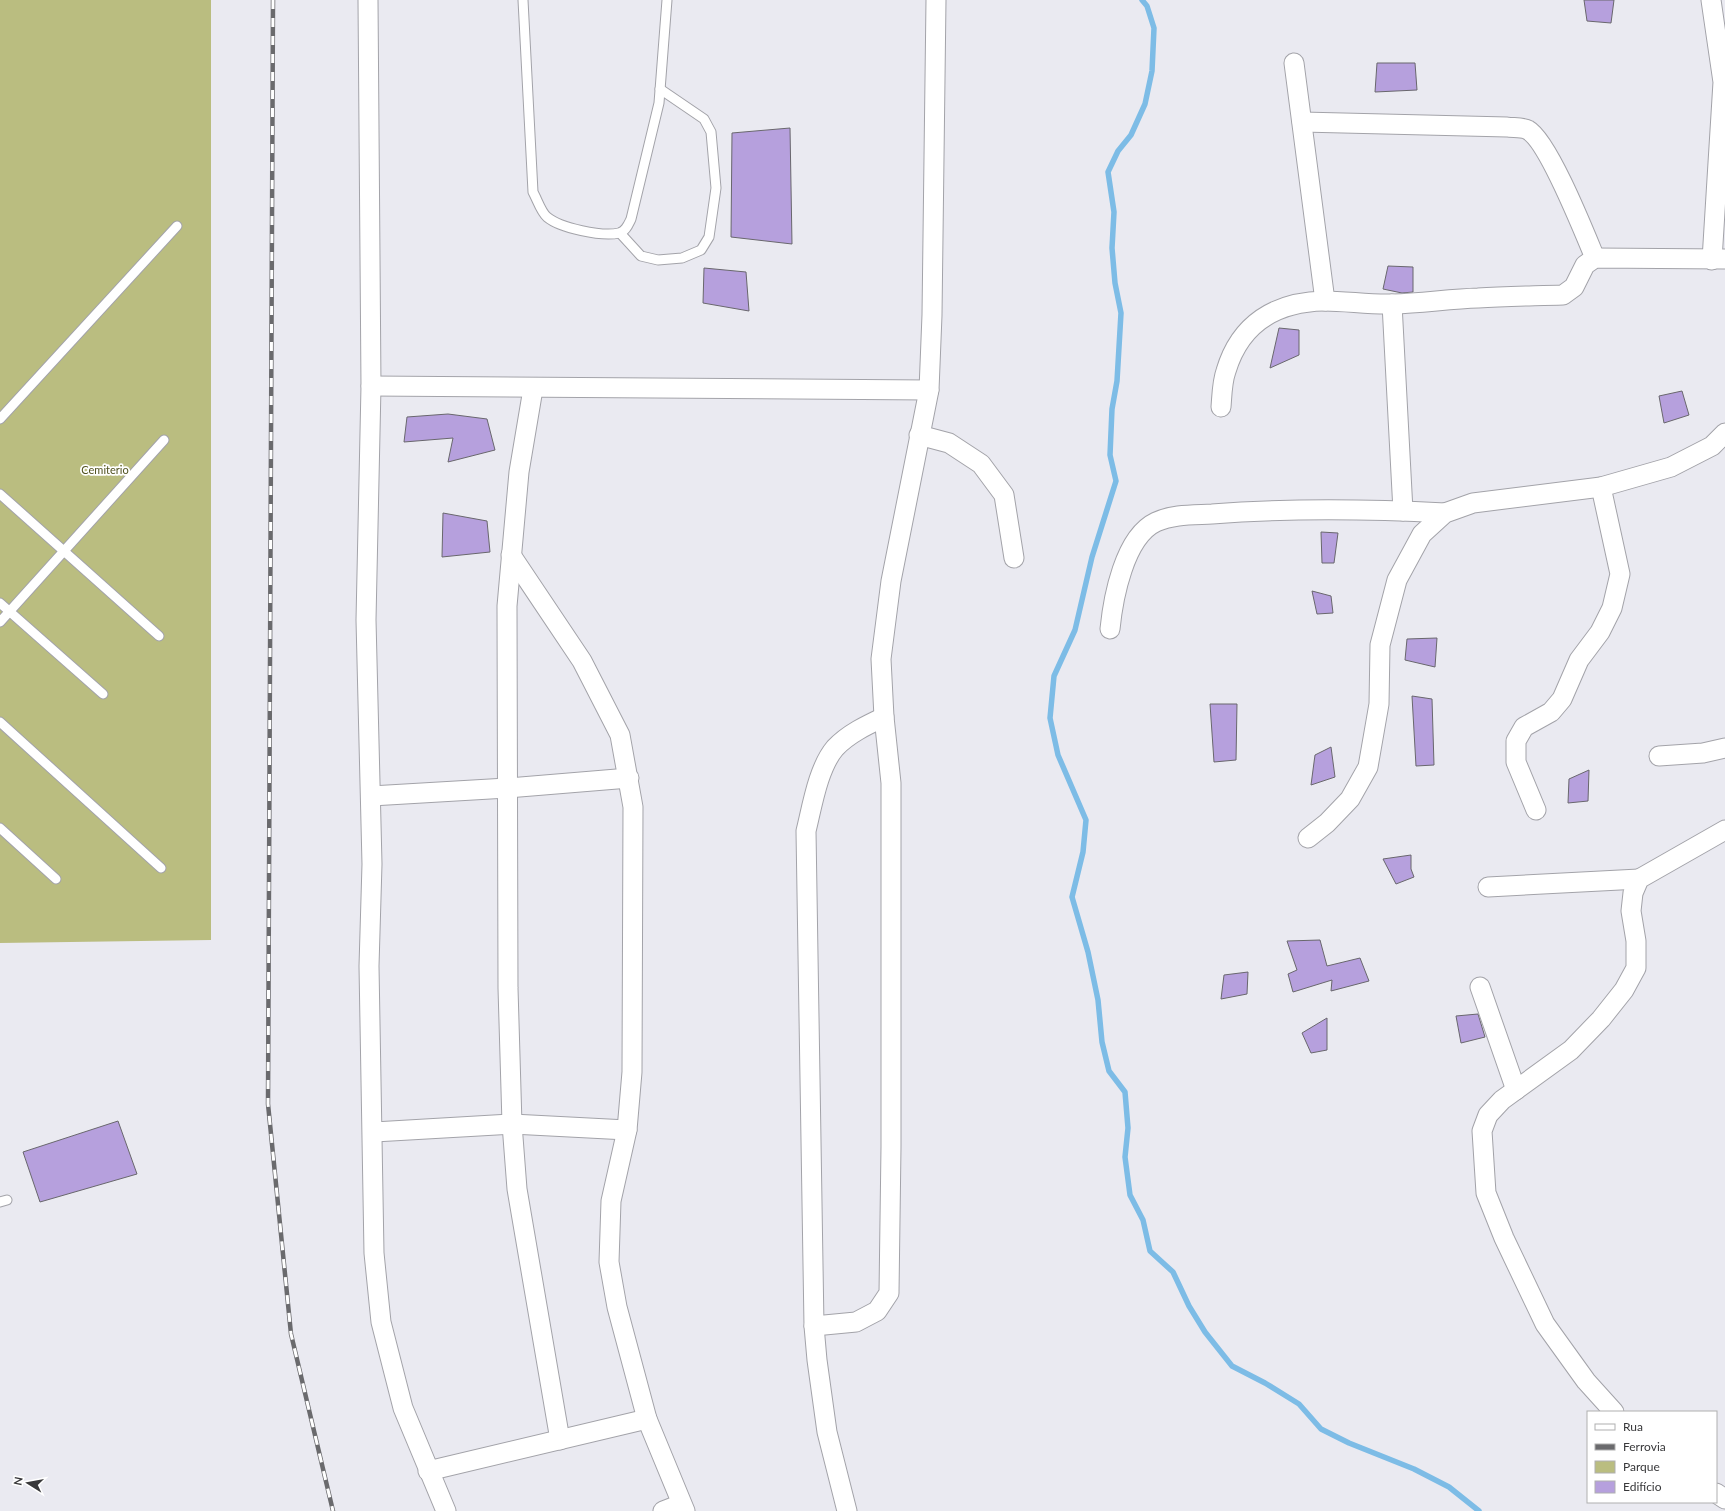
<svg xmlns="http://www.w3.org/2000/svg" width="1725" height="1511" viewBox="0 0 1725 1511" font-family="Lato,sans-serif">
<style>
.green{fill:#babd80}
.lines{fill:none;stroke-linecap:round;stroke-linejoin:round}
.stream{stroke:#7dbce6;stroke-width:5.5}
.building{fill:#b6a0dd;stroke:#69676d}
.lane-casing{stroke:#a3a3a9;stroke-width:11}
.street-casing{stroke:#a3a3a9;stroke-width:21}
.lane{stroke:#fff;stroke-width:9}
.street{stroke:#fff;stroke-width:19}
.rail-casing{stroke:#6a6a6d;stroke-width:4.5}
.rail{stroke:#fff;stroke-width:3;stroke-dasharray:9;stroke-linecap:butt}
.labels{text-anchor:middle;stroke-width:3.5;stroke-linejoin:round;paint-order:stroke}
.park-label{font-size:11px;fill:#50511f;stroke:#fff}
</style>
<rect width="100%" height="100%" fill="#eaeaf1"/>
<polygon class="green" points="0,0 211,0 211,940 0,943"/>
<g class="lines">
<polyline class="stream" points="1142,0 1147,6 1154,28 1152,71 1145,104 1131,135 1118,151 1108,172 1114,212 1112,248 1115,283 1121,313 1117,381 1112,409 1110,455 1116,481 1092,557 1075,630 1054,676 1050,718 1058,755 1086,820 1083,852 1072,897 1088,952 1098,1000 1102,1042 1109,1071 1125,1092 1128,1128 1125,1157 1130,1195 1143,1220 1150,1251 1173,1272 1189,1306 1205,1332 1232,1366 1265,1383 1299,1404 1321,1429 1349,1443 1414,1469 1449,1487 1479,1511"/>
</g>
<g class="building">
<polygon points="1584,0 1614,0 1611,23 1587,21"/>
<polygon points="1377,63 1415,63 1417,90 1375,92"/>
<polygon points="790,128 792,244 731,237 732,133"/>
<polygon points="1388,266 1413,267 1413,292 1402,293 1383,289"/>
<polygon points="704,268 746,272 749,311 703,303"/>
<polygon points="1279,328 1299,330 1299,355 1270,368"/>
<polygon points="1682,391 1689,415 1664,423 1659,396"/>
<polygon points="448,414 487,419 495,450 448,462 453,438 404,442 407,417"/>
<polygon points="443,513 487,521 490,552 442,557"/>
<polygon points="1321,532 1338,533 1334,563 1322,563"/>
<polygon points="1312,591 1331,596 1333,613 1317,614"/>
<polygon points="1437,638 1435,667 1405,660 1407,639"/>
<polygon points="1412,696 1432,699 1434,765 1416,766"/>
<polygon points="1210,704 1237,704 1236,760 1214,762"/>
<polygon points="1331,747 1335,777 1311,785 1315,755"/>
<polygon points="1589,770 1588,801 1568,803 1569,779"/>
<polygon points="1411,855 1411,869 1414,877 1396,884 1383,859"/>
<polygon points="1320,940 1327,966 1360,958 1369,981 1331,991 1332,980 1293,992 1288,974 1297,970 1287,941"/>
<polygon points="1248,972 1247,994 1221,999 1224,975"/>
<polygon points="1478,1014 1485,1037 1461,1043 1456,1016"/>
<polygon points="1327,1018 1327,1050 1311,1053 1302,1033"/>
<polygon points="118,1121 137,1174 40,1202 23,1152"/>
</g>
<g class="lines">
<defs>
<g id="lane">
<path d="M523 0 533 192C537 199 541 212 547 217 560 228 602 237 619 233 626 231 628 225 631 219L659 103 667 0"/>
<polyline points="620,233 641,256 658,260 682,258 701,250 709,237 716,188 711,132 704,119 660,89"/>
<polyline points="0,419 177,226"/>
<polyline points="0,494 159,636"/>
<polyline points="0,603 103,694"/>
<polyline points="0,622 164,440"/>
<polyline points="0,722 161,868"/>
<polyline points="0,828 56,879"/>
<polyline points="0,1202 7,1200"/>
</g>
<g id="street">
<polyline points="368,0 371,386 366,620 372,864 369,966 374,1253 381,1322 403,1408 446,1511"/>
<polyline points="1711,0 1723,82 1712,260"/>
<polyline points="1294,63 1325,301"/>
<path d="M1302 122 1507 127C1513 128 1523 127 1528 130 1548 141 1585 234 1595 258"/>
<polyline points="1392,304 1403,511"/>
<polyline points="371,386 929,390"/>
<polyline points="533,389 519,472 507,606 508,988 512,1124 517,1189 560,1440"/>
<path d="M1221 407C1222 395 1222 382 1226 371 1240 324 1275 302 1324 301 1347 301 1370 305 1393 304 1422 303 1450 299 1478 298 1506 296 1535 296 1563 295L1574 287 1585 265 1595 258 1725 259"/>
<polyline points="919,435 949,443 981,464 1004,495 1014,558"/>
<polyline points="511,555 582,661 620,735 633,807 632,1072 627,1130 611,1201 609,1262 617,1307 647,1419 685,1511"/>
<path d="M1110 629C1113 599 1124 537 1156 522 1173 514 1194 515 1212 514 1289 508 1368 509 1445 513"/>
<polyline points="1659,756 1703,753 1725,748"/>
<polyline points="371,796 507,788 629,778"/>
<polyline points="1536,810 1516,762 1516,741 1524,727 1551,712 1562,699 1579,660 1600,632 1612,608 1620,574 1601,487"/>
<polyline points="1308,838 1327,823 1350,799 1368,767 1379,704 1380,645 1397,580 1422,534 1445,513 1473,503 1601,487 1671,467 1712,446 1725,433"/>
<polyline points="1488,887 1639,879"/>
<polyline points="1480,987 1516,1090"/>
<polyline points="374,1132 512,1124 627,1130"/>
<polyline points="814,1326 856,1322 877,1311 889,1293 891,1147 891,783 884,717 881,659 891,581 929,390 932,315 936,0"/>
<polyline points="1614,1412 1586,1381 1545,1324 1504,1238 1486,1193 1482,1131 1488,1115 1502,1100 1571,1050 1601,1019 1624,990 1636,968 1636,941 1631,911 1633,893 1639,879 1725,830"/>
<polyline points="428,1471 647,1419"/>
<polyline points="1716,1493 1725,1499"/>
<polyline points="663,1511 681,1504"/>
<path d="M847 1511 827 1432 817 1360 814 1326 806 831C812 807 818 768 835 748 848 734 867 725 884 717"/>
</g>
</defs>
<use href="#lane" class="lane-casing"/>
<use href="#street" class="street-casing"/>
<use href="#lane" class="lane"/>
<use href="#street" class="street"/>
<defs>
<polyline id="rail" points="273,0 268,1104 291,1334 333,1511"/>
</defs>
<use href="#rail" class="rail-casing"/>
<use href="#rail" class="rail"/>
</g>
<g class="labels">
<g class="park-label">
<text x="105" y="474">Cemiterio</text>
</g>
</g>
<rect x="1587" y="1411" width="130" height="92" fill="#ffffff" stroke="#afafb0"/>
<rect x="1595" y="1424" width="20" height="6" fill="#ffffff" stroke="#afafb0"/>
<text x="1623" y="1431" font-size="12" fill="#38383a">Rua</text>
<rect x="1595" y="1444" width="20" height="6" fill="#6a6a6d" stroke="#afafb0"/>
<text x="1623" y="1451" font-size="12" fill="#38383a">Ferrovia</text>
<rect x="1595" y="1461" width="20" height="12" fill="#babd80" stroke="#afafb0"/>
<text x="1623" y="1471" font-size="12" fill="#38383a">Parque</text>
<rect x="1595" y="1481" width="20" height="12" fill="#b6a0dd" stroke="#afafb0"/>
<text x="1623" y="1491" font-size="12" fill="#38383a">Edifício</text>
<g transform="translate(28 1483) rotate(281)" stroke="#ffffff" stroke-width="3" paint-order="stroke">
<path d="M0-3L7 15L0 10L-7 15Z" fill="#38383a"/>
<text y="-6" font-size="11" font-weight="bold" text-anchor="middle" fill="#38383a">N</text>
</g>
</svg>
